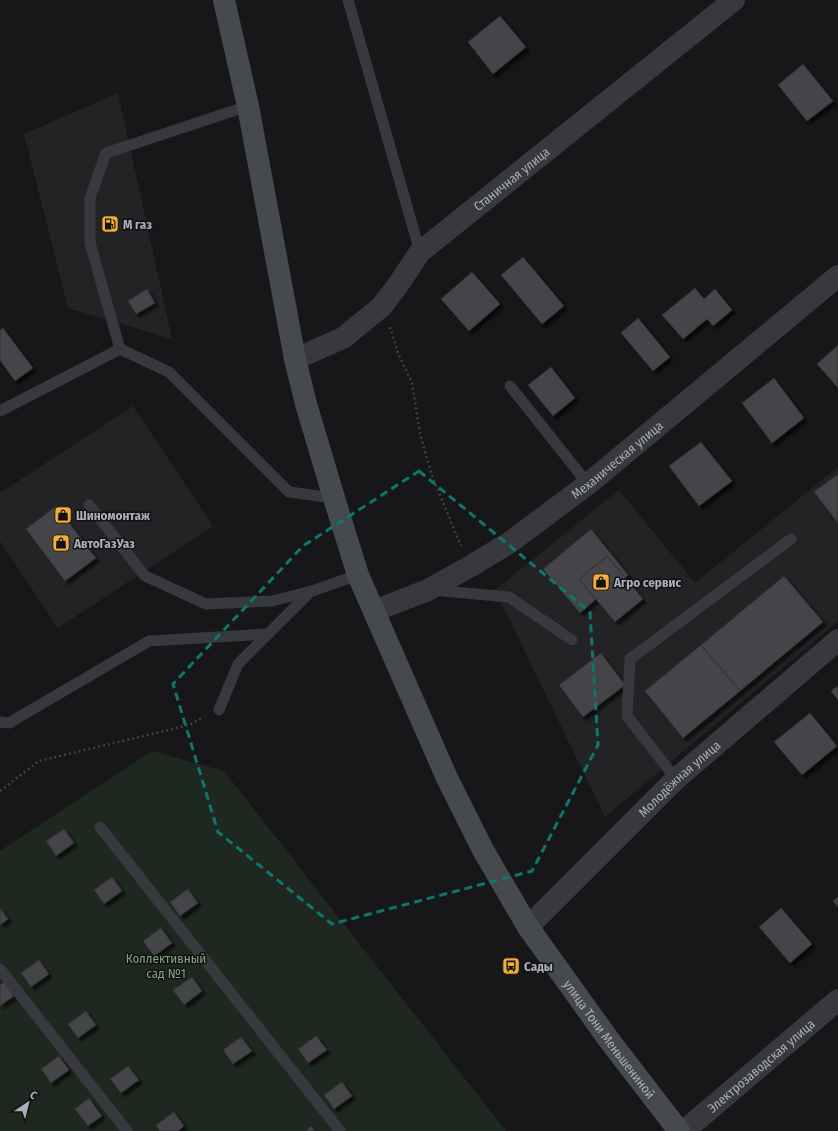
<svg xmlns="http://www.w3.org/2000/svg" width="838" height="1131" viewBox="0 0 838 1131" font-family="'Fira Sans Condensed',sans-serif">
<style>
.built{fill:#232326}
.green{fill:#1f2820}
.building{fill:#444549;stroke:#313135;filter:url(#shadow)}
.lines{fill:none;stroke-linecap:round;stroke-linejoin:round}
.path{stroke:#3e4145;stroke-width:2.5;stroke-dasharray:2 3;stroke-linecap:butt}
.lane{stroke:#38393e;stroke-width:11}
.street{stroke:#38393e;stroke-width:22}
.secondary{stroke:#46494e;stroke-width:22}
.marked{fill:none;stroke:#0f766e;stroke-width:3;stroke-dasharray:8 5;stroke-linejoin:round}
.labels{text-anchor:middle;stroke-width:3;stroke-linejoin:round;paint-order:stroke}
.street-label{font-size:13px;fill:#aaafb9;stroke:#121214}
.poi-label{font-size:13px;font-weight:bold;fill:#aaafb9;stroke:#121214;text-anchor:start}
.park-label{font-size:13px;fill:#81a482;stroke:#121214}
</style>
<defs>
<filter id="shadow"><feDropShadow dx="3.5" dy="3.5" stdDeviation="1" flood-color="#0009"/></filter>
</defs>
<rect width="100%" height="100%" fill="#171719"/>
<g class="built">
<polygon points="118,93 172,339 68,308 24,134"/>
<polygon points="133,406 213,526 58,628 0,541 0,493"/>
<polygon points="838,467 838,621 605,817 495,590 619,490 695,583"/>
</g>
<polygon class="green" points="152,751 224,771 506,1131 0,1131 0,851"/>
<g class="building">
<polygon points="500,16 526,47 493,74 468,42"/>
<polygon points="803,64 833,101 807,121 778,85"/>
<polygon points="523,257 564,306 542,324 501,275"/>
<polygon points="472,272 500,304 469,331 441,299"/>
<polygon points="695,288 704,299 715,289 732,310 713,326 707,319 683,339 662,315"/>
<polygon points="147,289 155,303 136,314 128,301"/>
<polygon points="638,318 670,357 653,371 621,333"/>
<polygon points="3,328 33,368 15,381 0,360 0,330"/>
<polygon points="838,345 838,388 817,364"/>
<polygon points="551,367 575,398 553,416 528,385"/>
<polygon points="774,378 804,418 772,443 742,403"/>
<polygon points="701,442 732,481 699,506 669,466"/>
<polygon points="838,474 838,523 814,492"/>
<polygon points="56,506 96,558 65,581 26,529"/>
<polygon points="591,529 628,575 625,578 607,556 579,579 596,599 580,613 543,569"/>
<polygon points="607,556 643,599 615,622 579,579"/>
<polygon points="784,576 823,622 740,691 701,645"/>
<polygon points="701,645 740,691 683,738 645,691"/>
<polygon points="601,653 625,685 583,717 559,685"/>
<polygon points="838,686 838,700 831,691"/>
<polygon points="810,713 837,746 802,775 774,742"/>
<polygon points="64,829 74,843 56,856 46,841"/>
<polygon points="112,877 122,891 104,904 94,890"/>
<polygon points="188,889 198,903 180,916 170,902"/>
<polygon points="838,897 838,907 833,901"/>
<polygon points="0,908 8,919 0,925"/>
<polygon points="781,908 812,944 790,963 759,927"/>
<polygon points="161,928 172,943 154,956 143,941"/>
<polygon points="39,960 49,974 31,987 21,973"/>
<polygon points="192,977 202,991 184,1005 173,990"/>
<polygon points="4,982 14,996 0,1006 0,985"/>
<polygon points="86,1011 96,1025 78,1038 68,1024"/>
<polygon points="316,1036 327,1050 308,1063 298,1049"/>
<polygon points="241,1037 252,1051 233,1064 223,1050"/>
<polygon points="59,1056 69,1070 51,1083 41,1069"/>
<polygon points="128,1066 139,1080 121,1093 110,1079"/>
<polygon points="342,1082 352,1096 334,1109 324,1095"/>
<polygon points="89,1098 102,1116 88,1126 75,1109"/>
<polygon points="174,1112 184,1126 178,1131 160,1131 156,1125"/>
<polygon points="311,1126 315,1131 306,1131"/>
</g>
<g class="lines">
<g class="path">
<polyline points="390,327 398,353 412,383 420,434 431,473 461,546"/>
<polyline points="0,791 39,761 189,725 204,717"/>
</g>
<g class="lane">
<polyline points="348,0 420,252"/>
<polyline points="120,349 90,243 90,198 106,153 248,106"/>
<polyline points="510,386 588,484"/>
<polyline points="0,411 120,349 169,372 289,492 334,498"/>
<polyline points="89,505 145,576 206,604 272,601 312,591 358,575"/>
<polyline points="432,590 509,597 572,640"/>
<polyline points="219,710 238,664 311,591"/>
<polyline points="0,722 9,723 149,641 268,634"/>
<polyline points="676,779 627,716 630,659 791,539"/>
<polyline points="100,827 340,1131"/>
<polyline points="0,969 127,1131"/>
</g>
<g class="street">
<path id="s1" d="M295 359 343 338 381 307 398 285 420 252 734 0"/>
<path id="s2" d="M374 611 428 590 469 567 509 543 588 484 838 276"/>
<path id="s3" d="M528 927 676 779 838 640"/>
<path id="s4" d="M684 1131 838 1000"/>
</g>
<path class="secondary" id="s5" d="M224 0 248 106 295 359 306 404 334 498 358 575 447 778 483 850 528 927 609 1040 679 1131"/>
</g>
<path class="marked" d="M419 471 590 612 598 745 532 871 332 924 218 832 173 684 303 546Z"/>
<defs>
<symbol id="fuel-square" viewBox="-11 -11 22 22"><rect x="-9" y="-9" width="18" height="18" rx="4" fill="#f2ae36" stroke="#121214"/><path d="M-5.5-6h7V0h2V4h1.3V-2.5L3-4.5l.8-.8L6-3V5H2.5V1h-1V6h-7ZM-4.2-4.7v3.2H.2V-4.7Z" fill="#111"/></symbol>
<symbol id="shop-square" viewBox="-11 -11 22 22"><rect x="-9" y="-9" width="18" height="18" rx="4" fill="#f2ae36" stroke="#121214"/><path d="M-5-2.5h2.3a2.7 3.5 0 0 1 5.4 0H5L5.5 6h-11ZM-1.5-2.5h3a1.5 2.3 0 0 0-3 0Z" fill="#111"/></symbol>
<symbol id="bus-square" viewBox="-11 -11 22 22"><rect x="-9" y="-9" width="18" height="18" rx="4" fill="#f2ae36" stroke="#121214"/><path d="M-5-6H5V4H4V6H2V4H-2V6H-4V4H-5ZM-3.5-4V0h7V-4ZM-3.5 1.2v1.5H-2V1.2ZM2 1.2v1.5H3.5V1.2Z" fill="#111"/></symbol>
</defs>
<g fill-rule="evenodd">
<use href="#fuel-square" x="100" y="214" width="20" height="20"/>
<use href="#shop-square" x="53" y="505" width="20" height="20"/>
<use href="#shop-square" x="51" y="533" width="20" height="20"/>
<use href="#shop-square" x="591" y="572" width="20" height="20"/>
<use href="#bus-square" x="501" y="956" width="20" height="20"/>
</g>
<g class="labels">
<g class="street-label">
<text dy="5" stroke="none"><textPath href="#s1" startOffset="286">Станичная улица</textPath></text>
<text dy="5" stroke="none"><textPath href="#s2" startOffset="288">Механическая улица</textPath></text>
<text dy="5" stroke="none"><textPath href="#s3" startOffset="212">Молодёжная улица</textPath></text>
<text dy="5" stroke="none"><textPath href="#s5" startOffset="1121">улица Тони Меньшениной</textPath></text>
<text dy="5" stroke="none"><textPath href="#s4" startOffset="101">Электрозаводская улица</textPath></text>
</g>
<g class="poi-label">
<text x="123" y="229">М газ</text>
<text x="76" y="520">Шиномонтаж</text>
<text x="74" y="548">АвтоГазУаз</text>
<text x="614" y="587">Агро сервис</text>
<text x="524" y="971">Сады</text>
</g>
<g class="park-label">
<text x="166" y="963">Коллективный<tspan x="166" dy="15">сад №1</tspan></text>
</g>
</g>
<g transform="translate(28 1103) rotate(35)" stroke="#121214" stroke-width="3" paint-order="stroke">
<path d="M0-3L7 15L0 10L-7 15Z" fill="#aaafb9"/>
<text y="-6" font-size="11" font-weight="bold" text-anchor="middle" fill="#aaafb9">С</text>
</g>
</svg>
